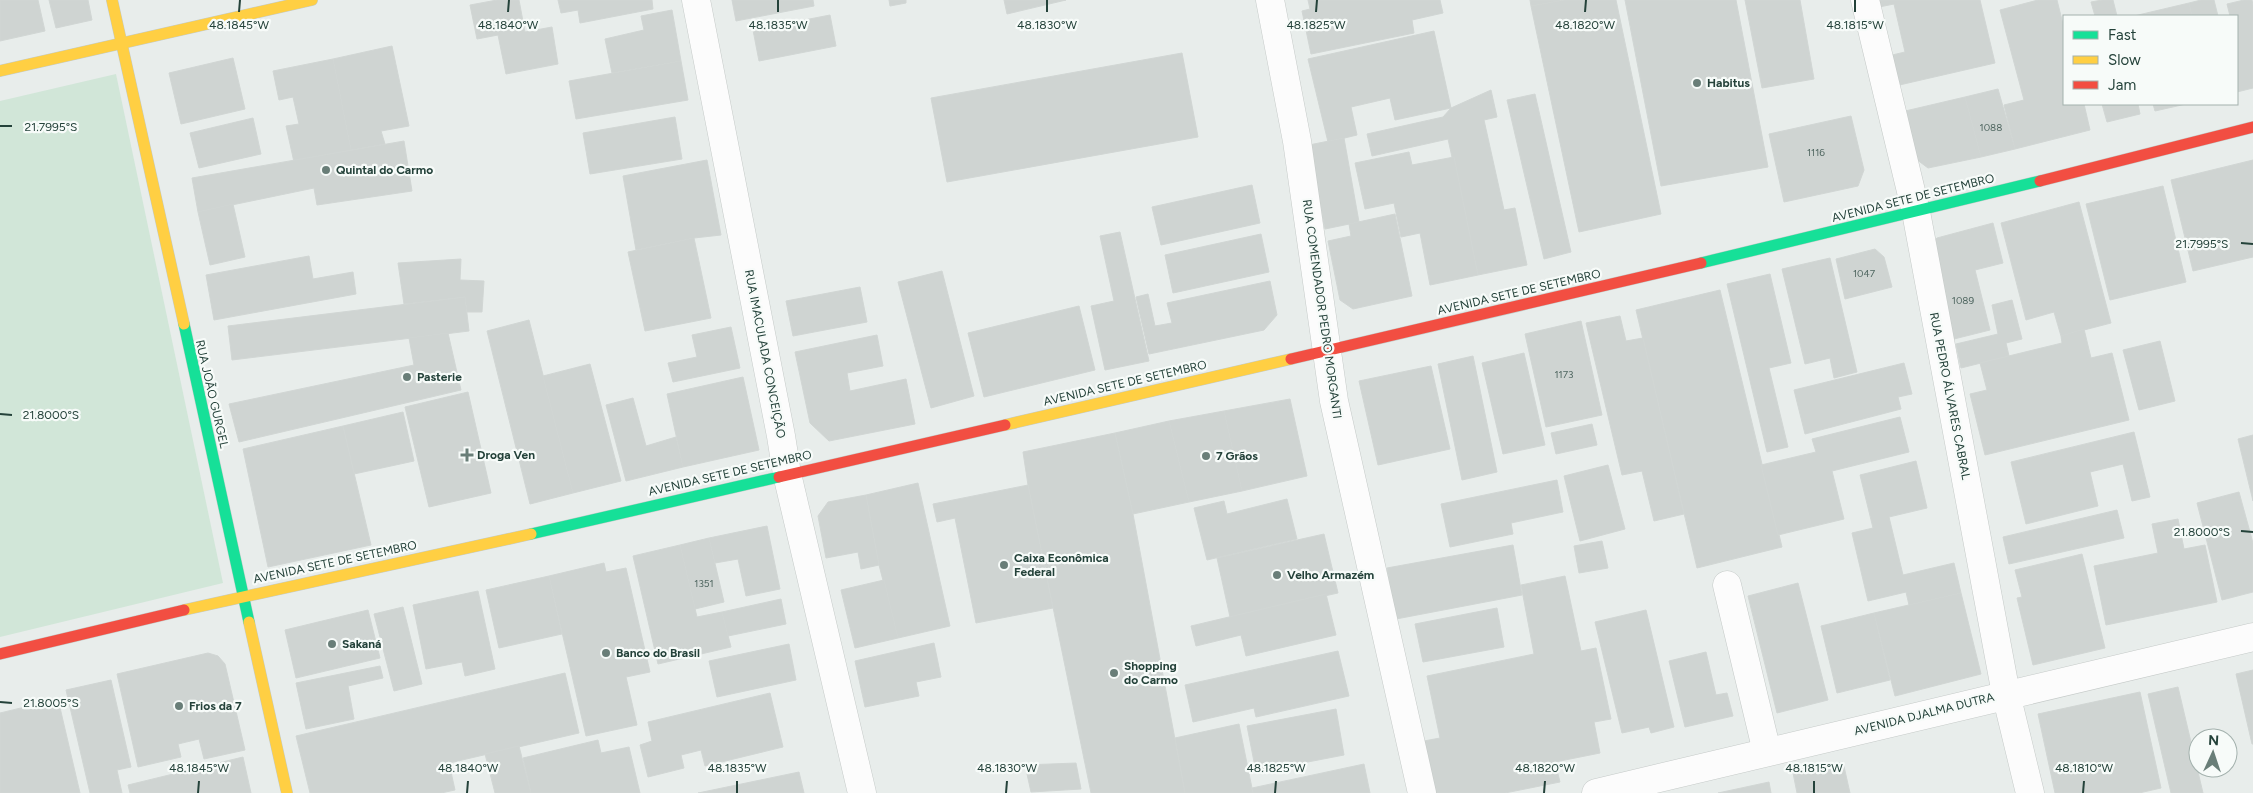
<svg xmlns="http://www.w3.org/2000/svg" width="2253" height="793" viewBox="0 0 2253 793" font-family="Figtree,sans-serif">
<style>
.green{fill:#d1e6d8}
.building{fill:#cfd4d2;stroke:#d1d6d4}
.lines{fill:none;stroke-linecap:round;stroke-linejoin:round}
.street-casing{stroke:#c5cac8;stroke-width:29}
.fast-casing{stroke:#c3cbc8;stroke-width:12}
.slow-casing{stroke:#c3cbc8;stroke-width:12}
.jam-casing{stroke:#c3cbc8;stroke-width:12}
.street{stroke:#fcfcfc;stroke-width:28}
.fast{stroke:#16e098;stroke-width:11}
.slow{stroke:#ffcf43;stroke-width:11}
.jam{stroke:#f24e42;stroke-width:11}
.ticks{fill:none;stroke:#24423a;stroke-width:2}
.poi-dot{fill:#697e78;stroke:#f7fbf9;stroke-width:2}
.labels{text-anchor:middle;stroke-width:4.5;stroke-linejoin:round;paint-order:stroke}
.number-label{font-size:10px;fill:#506761}
.poi-label{font-size:12px;font-weight:bold;fill:#24423a;stroke:#f7fbf9;text-anchor:start}
.street-label{font-size:12px;fill:#24423a;stroke:#f7fbf9}
.ticks-label{font-size:12px;text-anchor:middle;fill:#24423a;stroke:#f7fbf9;stroke-width:4.5;stroke-linejoin:round;paint-order:stroke}
</style>
<rect width="100%" height="100%" fill="#e8edeb"/>
<polygon class="green" points="116,74 223,583 0,637 0,101"/>
<g class="building">
<polygon points="0,0 38,0 45,31 0,41"/>
<polygon points="49,0 88,0 92,20 56,28"/>
<polygon points="497,0 519,0 525,32 552,27 558,64 506,74 498,35 477,39 470,5"/>
<polygon points="558,0 652,0 653,9 580,23 578,10 561,13"/>
<polygon points="732,0 813,0 814,6 736,21"/>
<polygon points="889,0 906,0 906,3 890,6"/>
<polygon points="1004,0 1066,0 1007,14"/>
<polygon points="1308,0 1440,0 1443,13 1412,20 1414,33 1311,54 1302,11 1310,9"/>
<polygon points="1530,0 1559,0 1560,1 1531,6"/>
<polygon points="1564,0 1616,0 1661,214 1579,232 1531,6"/>
<polygon points="1625,0 1736,0 1768,167 1661,186"/>
<polygon points="1745,0 1800,0 1814,79 1762,88"/>
<polygon points="1877,0 1980,0 1995,63 1895,86 1888,56 1905,52 1894,4 1879,7"/>
<polygon points="2038,0 2057,0 2064,28 2064,104 2084,104 2090,130 2015,149 2004,105 2024,100 2000,10"/>
<polygon points="2102,0 2113,0 2117,16 2095,16 2091,2"/>
<polygon points="2201,0 2214,0 2218,16 2192,16 2189,3"/>
<polygon points="2244,0 2252,0 2253,5 2253,88 2237,92 2237,16 2230,16 2227,4"/>
<polygon points="2189,3 2192,16 2134,16"/>
<polygon points="672,10 681,61 612,73 605,39 644,30 641,16"/>
<polygon points="830,15 836,46 759,61 753,30"/>
<polygon points="1434,31 1451,108 1395,120 1390,98 1351,107 1357,135 1328,142 1308,59"/>
<polygon points="392,46 409,126 381,131 385,144 351,150 333,59"/>
<polygon points="1182,53 1198,137 947,182 931,98"/>
<polygon points="233,58 245,109 181,124 169,73"/>
<polygon points="333,59 351,150 294,162 286,126 299,124 293,97 279,100 273,71"/>
<polygon points="681,61 688,100 576,119 569,81"/>
<polygon points="1998,89 2015,149 1981,157 1965,97"/>
<polygon points="1491,90 1497,117 1484,120 1504,210 1515,208 1527,265 1478,275 1448,139 1372,156 1367,134 1443,117 1451,108"/>
<polygon points="1535,94 1571,252 1544,259 1507,100"/>
<polygon points="1965,97 1981,157 1928,168 1912,156 1901,112"/>
<polygon points="2102,104 2138,104 2140,114 2107,122"/>
<polygon points="2153,104 2186,104 2155,111"/>
<polygon points="1851,116 1864,170 1858,186 1784,202 1769,134"/>
<polygon points="675,117 682,159 590,174 583,133"/>
<polygon points="253,118 261,154 199,168 190,133"/>
<polygon points="1344,138 1359,222 1325,229 1309,145"/>
<polygon points="404,141 412,191 317,205 314,188 198,212 192,178"/>
<polygon points="1409,152 1412,165 1454,157 1478,275 1430,285 1420,233 1401,237 1394,203 1365,209 1355,163"/>
<polygon points="707,160 721,235 694,238 636,250 623,176"/>
<polygon points="2253,160 2253,257 2193,271 2171,180"/>
<polygon points="1252,185 1260,223 1161,245 1152,207"/>
<polygon points="2163,186 2186,282 2110,300 2086,204"/>
<polygon points="2079,202 2111,323 2061,336 2054,312 2026,320 2001,223"/>
<polygon points="233,204 245,257 210,265 198,212"/>
<polygon points="1395,214 1412,296 1353,309 1340,300 1328,241 1351,236 1349,224"/>
<polygon points="1993,223 2003,263 1975,270 1990,330 1954,339 1930,245 1937,238"/>
<polygon points="1120,232 1149,361 1105,370 1091,306 1114,301 1100,236"/>
<polygon points="1261,234 1269,272 1173,293 1165,255"/>
<polygon points="694,238 711,318 645,331 628,252"/>
<polygon points="1875,249 1884,257 1892,287 1845,299 1836,259"/>
<polygon points="309,256 313,279 353,272 356,294 214,320 206,275"/>
<polygon points="1830,258 1857,372 1834,378 1830,358 1805,364 1782,269"/>
<polygon points="461,259 460,280 484,281 482,312 467,312 465,297 404,304 398,263"/>
<polygon points="942,271 974,396 931,408 898,282"/>
<polygon points="1770,274 1791,363 1769,368 1788,447 1767,452 1727,284"/>
<polygon points="1270,281 1277,315 1264,330 1149,354 1136,297 1148,294 1155,326 1172,323 1167,303"/>
<polygon points="860,287 867,322 793,336 786,301"/>
<polygon points="1720,290 1782,547 1697,568 1636,310"/>
<polygon points="465,297 469,331 232,360 228,326"/>
<polygon points="2012,300 2022,339 2006,343 2009,356 1961,368 1956,344 1998,334 1992,305"/>
<polygon points="1079,306 1095,370 984,397 968,333"/>
<polygon points="1620,316 1626,341 1643,338 1684,514 1654,521 1642,471 1622,475 1586,323"/>
<polygon points="529,320 573,493 530,504 487,331"/>
<polygon points="1581,321 1602,415 1546,427 1525,334"/>
<polygon points="731,327 740,368 673,382 668,363 697,357 692,335"/>
<polygon points="2084,329 2091,358 2112,353 2129,420 1985,455 1970,394 1987,390 1980,363 2062,343 2061,336"/>
<polygon points="448,333 461,390 239,442 229,404 414,365 409,338"/>
<polygon points="877,335 883,366 847,373 850,391 906,379 915,424 829,441 810,423 795,352"/>
<polygon points="2160,341 2175,401 2139,410 2123,350"/>
<polygon points="1524,353 1545,445 1503,454 1482,363"/>
<polygon points="1473,356 1497,472 1462,480 1438,364"/>
<polygon points="1904,363 1912,394 1898,397 1901,409 1805,434 1794,390"/>
<polygon points="590,364 621,481 573,493 543,376"/>
<polygon points="1431,366 1450,449 1378,465 1359,381"/>
<polygon points="743,377 759,450 683,467 667,394"/>
<polygon points="468,392 491,493 429,507 405,407"/>
<polygon points="633,398 646,446 676,437 683,467 626,481 606,405"/>
<polygon points="1290,399 1307,476 1242,491 1224,411"/>
<polygon points="1224,411 1242,491 1189,502 1169,421"/>
<polygon points="403,412 414,461 354,474 343,426"/>
<polygon points="1900,417 1909,452 1832,471 1844,519 1778,535 1761,465 1816,452 1812,439"/>
<polygon points="1169,421 1189,502 1133,514 1115,433"/>
<polygon points="1592,424 1597,445 1556,454 1551,433"/>
<polygon points="343,426 371,545 268,567 243,449"/>
<polygon points="2134,432 2150,497 2132,501 2123,464 2090,472 2098,506 2026,524 2011,462"/>
<polygon points="1115,433 1133,514 1185,793 1091,793 1028,485 1023,452"/>
<polygon points="2253,435 2253,501 2238,439"/>
<polygon points="1916,461 1927,508 1889,517 1903,575 1954,563 1961,593 1909,605 1906,592 1868,601 1852,533 1873,528 1860,475"/>
<polygon points="1608,465 1625,529 1580,541 1564,476"/>
<polygon points="1557,480 1563,512 1511,523 1513,534 1450,547 1441,504"/>
<polygon points="918,483 950,626 898,638 879,565 866,495"/>
<polygon points="1028,485 1053,608 976,623 955,518 937,522 933,504"/>
<polygon points="2239,492 2253,543 2253,592 2222,600 2197,503"/>
<polygon points="866,495 879,565 861,569 858,552 826,558 818,516 828,502"/>
<polygon points="1287,499 1297,539 1207,560 1194,508 1224,501 1227,514"/>
<polygon points="2117,510 2124,538 2009,564 2003,537"/>
<polygon points="2178,519 2184,549 2205,545 2217,602 2106,625 2094,566 2158,553 2152,524"/>
<polygon points="767,526 780,589 746,596 738,559 715,563 709,538"/>
<polygon points="1324,534 1338,593 1230,617 1217,558"/>
<polygon points="709,538 724,602 695,609 680,545"/>
<polygon points="1602,541 1608,568 1579,573 1574,546"/>
<polygon points="680,545 697,617 722,612 731,647 658,664 633,556"/>
<polygon points="1513,545 1522,595 1396,619 1387,568"/>
<polygon points="2082,554 2105,648 2033,665 2017,598 2022,597 2015,570"/>
<polygon points="604,563 606,572 626,568 650,672 626,677 637,725 586,736 549,576"/>
<polygon points="549,576 562,634 499,648 486,590"/>
<polygon points="1565,576 1581,651 1596,648 1611,719 1594,722 1600,753 1555,762 1560,782 1505,793 1435,793 1424,741 1440,738 1427,676 1534,654 1521,585"/>
<polygon points="884,580 898,638 855,648 841,590"/>
<polygon points="1798,583 1828,700 1777,713 1748,596"/>
<polygon points="478,591 495,669 465,676 462,662 426,669 413,605"/>
<polygon points="1961,593 1981,674 1895,696 1874,613"/>
<polygon points="1326,594 1336,635 1246,656 1241,635 1196,646 1191,626"/>
<polygon points="781,599 786,624 728,636 722,612"/>
<polygon points="403,607 422,684 394,691 374,614"/>
<polygon points="1497,608 1504,647 1423,662 1415,624"/>
<polygon points="368,610 380,658 296,678 285,630"/>
<polygon points="1646,610 1674,727 1651,733 1649,727 1622,733 1595,622"/>
<polygon points="1874,613 1890,680 1837,693 1821,626"/>
<polygon points="934,643 941,677 916,682 919,696 865,707 855,661"/>
<polygon points="789,644 796,680 717,697 709,661"/>
<polygon points="1338,651 1349,696 1256,717 1254,708 1193,722 1185,685"/>
<polygon points="1706,652 1716,695 1727,693 1733,716 1685,727 1669,661"/>
<polygon points="208,653 218,656 225,664 245,750 204,759 199,739 178,744 181,757 138,767 117,674"/>
<polygon points="380,666 383,678 348,686 354,719 306,729 296,683"/>
<polygon points="2253,670 2253,744 2252,744 2236,674"/>
<polygon points="565,673 579,733 449,763 455,790 441,793 310,793 296,736"/>
<polygon points="111,680 131,767 117,770 122,793 90,793 66,690"/>
<polygon points="2178,687 2203,793 2171,793 2148,694"/>
<polygon points="2140,692 2161,788 2139,793 2055,793 2038,714"/>
<polygon points="770,693 783,747 705,766 701,750 681,755 684,768 648,777 640,745 652,741 648,722"/>
<polygon points="58,699 80,793 0,793 0,713"/>
<polygon points="1336,709 1344,755 1256,772 1247,726"/>
<polygon points="1239,724 1253,793 1185,793 1175,738"/>
<polygon points="598,740 601,753 629,747 640,793 531,793 523,758"/>
<polygon points="519,746 531,793 495,793 485,754"/>
<polygon points="243,757 251,793 130,793 128,785"/>
<polygon points="1843,762 1850,793 1797,793 1793,773"/>
<polygon points="1076,763 1081,789 1031,792 1025,765"/>
<polygon points="1364,764 1370,793 1253,793 1252,788"/>
<polygon points="799,772 804,793 698,793"/>
<polygon points="1769,782 1771,793 1718,793"/>
</g>
<g class="lines">
<defs>
<g id="street">
<polyline points="696,0 781,436 787,474 862,793"/>
<polyline points="1270,0 1297,141 1334,401 1422,793"/>
<polyline points="1865,0 1916,212 2006,694 2030,793"/>
<polyline points="1727,585 1767,752"/>
<polyline points="1596,793 2253,637"/>
</g>
<g id="fast">
<polyline points="1701,263 2040,181"/>
<polyline points="184,324 249,622"/>
<polyline points="531,534 779,477"/>
</g>
<g id="slow">
<polyline points="112,0 184,324"/>
<polyline points="0,71 312,0"/>
<polyline points="1005,425 1291,359"/>
<polyline points="184,610 531,534"/>
<polyline points="249,622 287,793"/>
</g>
<g id="jam">
<polyline points="2040,181 2253,127"/>
<polyline points="1291,359 1701,263"/>
<polyline points="779,477 1005,425"/>
<polyline points="0,654 184,610"/>
</g>
</defs>
<use href="#street" class="street-casing"/>
<use href="#fast" class="fast-casing"/>
<use href="#slow" class="slow-casing"/>
<use href="#jam" class="jam-casing"/>
<use href="#street" class="street"/>
<use href="#fast" class="fast"/>
<use href="#slow" class="slow"/>
<use href="#jam" class="jam"/>
</g>
<path class="ticks" d="M239 12 240 0M508 12 509 0M778 12V0M1047 12V0M1316 12 1317 0M1585 12 1586 0M1855 12V0M0 126H12M2241 243 2253 244M0 414 12 415M2241 531 2253 532M0 702 12 703M198 793 199 781M467 793 468 781M737 793V781M1006 793 1007 781M1275 793 1276 781M1544 793 1545 781M1814 793V781M2083 793 2084 781"/>
<g class="poi-dot">
<circle cx="1697" cy="83" r="5"/>
<circle cx="326" cy="170" r="5"/>
<circle cx="407" cy="377" r="5"/>
<path d="M464.5 447.5h5v5h5v5h-5v5h-5v-5h-5v-5h5z"/>
<circle cx="1206" cy="456" r="5"/>
<circle cx="1004" cy="565" r="5"/>
<circle cx="1277" cy="575" r="5"/>
<circle cx="332" cy="644" r="5"/>
<circle cx="606" cy="653" r="5"/>
<circle cx="1114" cy="673" r="5"/>
<circle cx="179" cy="706" r="5"/>
</g>
<g class="labels">
<g class="number-label">
<text x="1991" y="131">1088</text>
<text x="1816" y="156">1116</text>
<text x="1864" y="277">1047</text>
<text x="1963" y="304">1089</text>
<text x="1564" y="378">1173</text>
<text x="704" y="587">1351</text>
</g>
<g class="poi-label">
<text x="1707" y="87">Habitus</text>
<text x="336" y="174">Quintal do Carmo</text>
<text x="417" y="381">Pasterie</text>
<text x="477" y="459">Droga Ven</text>
<text x="1216" y="460">7 Grãos</text>
<text x="1014" y="562">Caixa Econômica<tspan x="1014" dy="14">Federal</tspan></text>
<text x="1287" y="579">Velho Armazém</text>
<text x="342" y="648">Sakaná</text>
<text x="616" y="657">Banco do Brasil</text>
<text x="1124" y="670">Shopping<tspan x="1124" dy="14">do Carmo</tspan></text>
<text x="189" y="710">Frios da 7</text>
</g>
<g class="street-label">
<text transform="translate(1913 198) rotate(-14)" y="4">AVENIDA SETE DE SETEMBRO</text>
<text transform="translate(1519 292) rotate(-13)" y="4">AVENIDA SETE DE SETEMBRO</text>
<text transform="translate(1322 309) rotate(82)" y="4">RUA COMENDADOR PEDRO MORGANTI</text>
<text transform="translate(765 354) rotate(79)" y="4">RUA IMACULADA CONCEIÇÃO</text>
<text transform="translate(1125 383) rotate(-13)" y="4">AVENIDA SETE DE SETEMBRO</text>
<text transform="translate(212 394) rotate(77)" y="4">RUA JOÃO GURGEL</text>
<text transform="translate(1950 396) rotate(79)" y="4">RUA PEDRO ÁLVARES CABRAL</text>
<text transform="translate(730 473) rotate(-13)" y="4">AVENIDA SETE DE SETEMBRO</text>
<text transform="translate(335 562) rotate(-12)" y="4">AVENIDA SETE DE SETEMBRO</text>
<text transform="translate(1924 714) rotate(-14)" y="4">AVENIDA DJALMA DUTRA</text>
</g>
</g>
<g class="ticks-label">
<text x="239" y="29">48.1845°W</text>
<text x="508" y="29">48.1840°W</text>
<text x="778" y="29">48.1835°W</text>
<text x="1047" y="29">48.1830°W</text>
<text x="1316" y="29">48.1825°W</text>
<text x="1585" y="29">48.1820°W</text>
<text x="1855" y="29">48.1815°W</text>
<text x="51" y="131">21.7995°S</text>
<text x="2202" y="248">21.7995°S</text>
<text x="51" y="419">21.8000°S</text>
<text x="2202" y="536">21.8000°S</text>
<text x="51" y="707">21.8005°S</text>
<text x="199" y="772">48.1845°W</text>
<text x="468" y="772">48.1840°W</text>
<text x="737" y="772">48.1835°W</text>
<text x="1007" y="772">48.1830°W</text>
<text x="1276" y="772">48.1825°W</text>
<text x="1545" y="772">48.1820°W</text>
<text x="1814" y="772">48.1815°W</text>
<text x="2084" y="772">48.1810°W</text>
</g>
<rect x="2063" y="15" width="175" height="90" fill="#f7fbf9" stroke="#a3b1ad"/>
<rect x="2073" y="31" width="25" height="8" fill="#16e098" stroke="#a3b1ad"/>
<text x="2108" y="40" font-size="15" fill="#24423a">Fast</text>
<rect x="2073" y="56" width="25" height="8" fill="#ffcf43" stroke="#a3b1ad"/>
<text x="2108" y="65" font-size="15" fill="#24423a">Slow</text>
<rect x="2073" y="81" width="25" height="8" fill="#f24e42" stroke="#a3b1ad"/>
<text x="2108" y="90" font-size="15" fill="#24423a">Jam</text>
<g transform="translate(2213 753) rotate(3)"><circle r="24" fill="#f7fbf9" stroke="#a3b1ad"/>
<path d="M0-4L9 19L0 12L-9 19Z" fill="#697e78"/>
<text y="-8" font-size="14" font-weight="bold" text-anchor="middle" fill="#24423a">N</text>
</g>
</svg>
